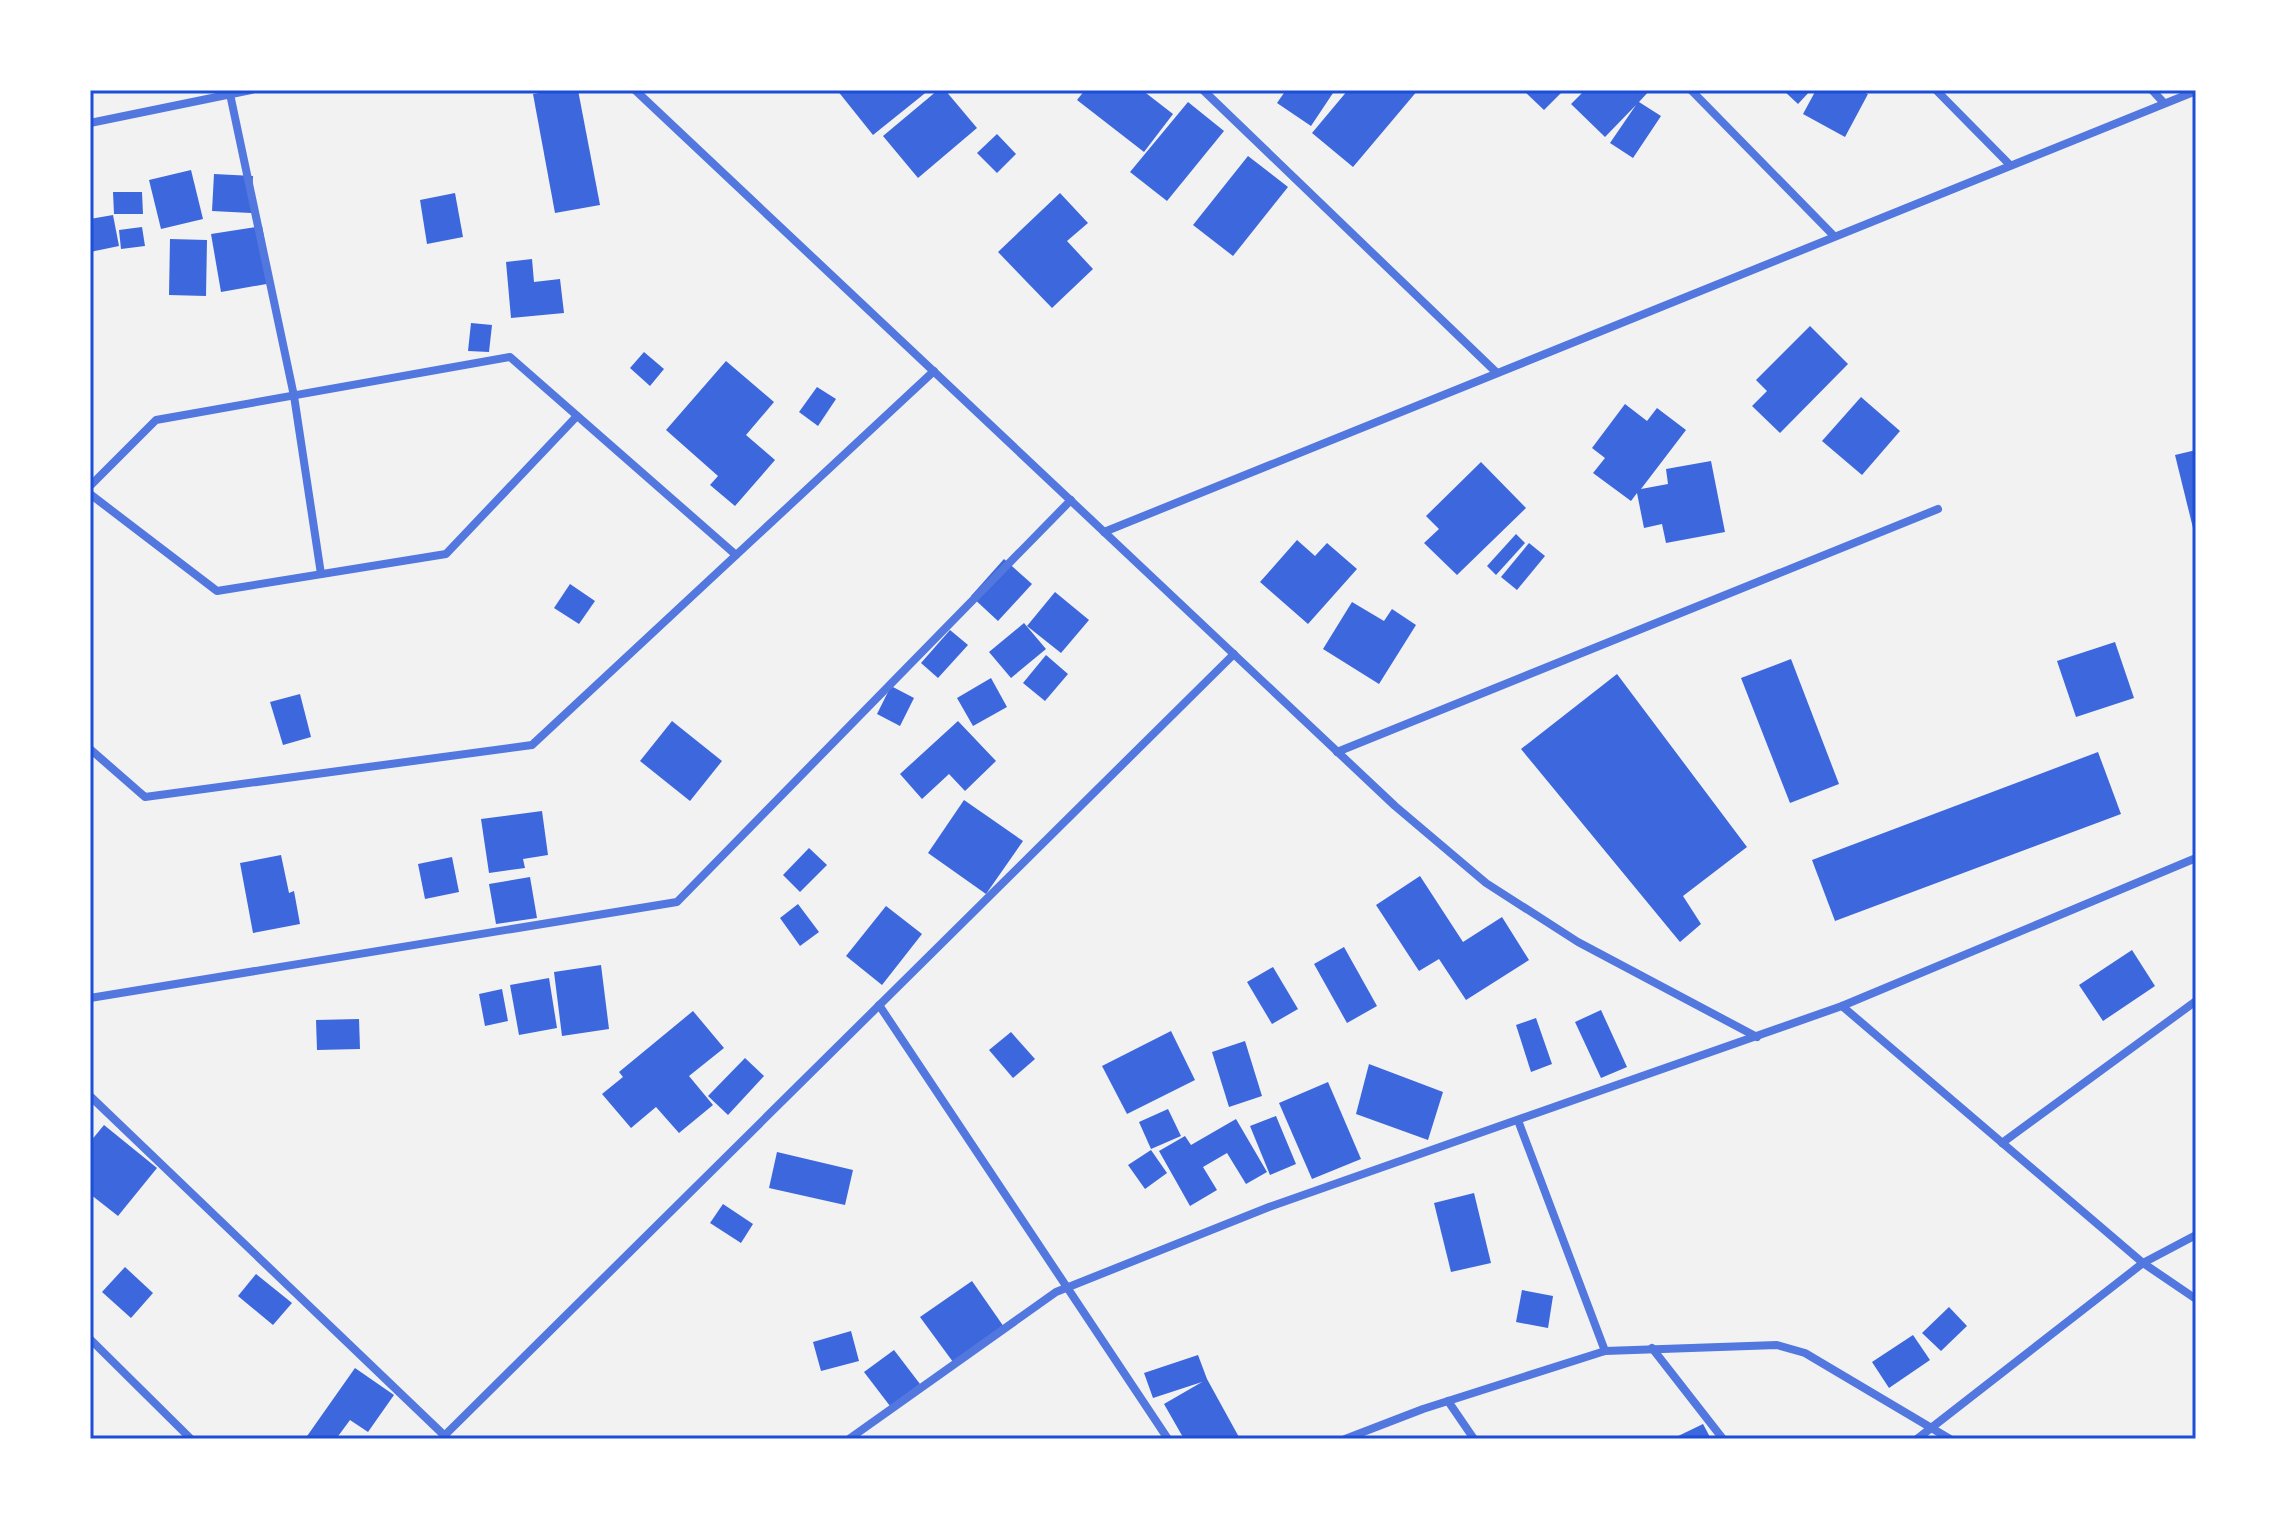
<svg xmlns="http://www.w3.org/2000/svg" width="2286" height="1529" viewBox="0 0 2286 1529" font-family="'Noto Sans',sans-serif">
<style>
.building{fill:#3d67dc}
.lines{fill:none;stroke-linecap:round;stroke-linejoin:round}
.minor{stroke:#5277de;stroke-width:8}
.neatline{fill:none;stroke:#1d4ed8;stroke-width:3}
</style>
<rect width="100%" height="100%" fill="#f2f2f2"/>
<g class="building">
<polygon points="556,90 578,90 600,205 555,213 533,94"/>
<polygon points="837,90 929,90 873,135"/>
<polygon points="938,90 945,90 977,128 918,178 883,136"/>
<polygon points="1085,90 1142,90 1173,114 1144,152 1077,100"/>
<polygon points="1286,90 1335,90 1311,126 1277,103"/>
<polygon points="1348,90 1418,90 1353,167 1312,133"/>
<polygon points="1523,90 1564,90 1544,110"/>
<polygon points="1585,90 1650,90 1639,102 1661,116 1633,158 1610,143 1636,105 1605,137 1571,104"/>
<polygon points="1783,90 1811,90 1798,104"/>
<polygon points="1816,90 1859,90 1868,94 1845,137 1803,114"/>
<polygon points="1188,102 1224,131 1167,201 1130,172"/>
<polygon points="997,134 1016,154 997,173 977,153"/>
<polygon points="1248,156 1288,187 1233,256 1193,225"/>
<polygon points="191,170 203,219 161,229 149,180"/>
<polygon points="214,174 253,176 251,213 212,211"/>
<polygon points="113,192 142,192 143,214 114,214"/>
<polygon points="455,193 463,237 427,244 420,200"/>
<polygon points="1060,193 1088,223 1067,241 1093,269 1052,308 998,252"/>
<polygon points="113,215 119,246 90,252 90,219"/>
<polygon points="262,226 272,283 221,292 211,234"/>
<polygon points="142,227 145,246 121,249 119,230"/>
<polygon points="170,239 207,240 206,296 169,295"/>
<polygon points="532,259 534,282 560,279 564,313 511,318 506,262"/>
<polygon points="471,323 492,325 489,352 468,351"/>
<polygon points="1810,326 1848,364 1780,433 1752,406 1767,391 1756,380"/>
<polygon points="644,352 664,369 650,386 630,368"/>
<polygon points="726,361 774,402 746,435 775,460 735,506 710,485 718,476 666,430"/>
<polygon points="817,387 836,399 818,426 799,412"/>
<polygon points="1861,397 1900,431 1862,475 1822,441"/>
<polygon points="1625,404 1647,421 1657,408 1686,430 1641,489 1668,484 1666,469 1711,461 1725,532 1666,543 1662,524 1644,528 1637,493 1631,501 1593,473 1605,458 1592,448"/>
<polygon points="2196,450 2196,527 2193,528 2175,455"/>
<polygon points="1481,462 1526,508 1457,575 1424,543 1439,529 1426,516"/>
<polygon points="1516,534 1525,543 1496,575 1487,566"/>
<polygon points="1297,540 1315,556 1327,543 1357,569 1308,624 1260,582"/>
<polygon points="1529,543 1545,556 1517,590 1501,577"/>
<polygon points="1004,559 1032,584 998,621 971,596"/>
<polygon points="570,584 595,601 579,624 554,608"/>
<polygon points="1055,592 1089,620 1061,653 1027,626"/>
<polygon points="1352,602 1384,621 1392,609 1416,625 1379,684 1323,649"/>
<polygon points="1024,623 1046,649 1011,678 989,652"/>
<polygon points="950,630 968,645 938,678 921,663"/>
<polygon points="2115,642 2134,698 2076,717 2057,661"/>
<polygon points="1046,655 1068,674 1045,701 1023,683"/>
<polygon points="1791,659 1839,784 1790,803 1741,678"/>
<polygon points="1617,674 1747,847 1683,896 1701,924 1680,942 1521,749"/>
<polygon points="991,678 1007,707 973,726 957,698"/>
<polygon points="891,686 914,698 900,726 877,714"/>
<polygon points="300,694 311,737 283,745 270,702"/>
<polygon points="672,721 722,761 690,801 640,761"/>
<polygon points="958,721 996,761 965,791 949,774 922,799 900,774"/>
<polygon points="2098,752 2121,814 1835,921 1812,860"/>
<polygon points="964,800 1023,841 986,894 928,853"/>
<polygon points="542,811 548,855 523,859 525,868 489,873 481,819"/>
<polygon points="809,848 827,865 800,892 783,875"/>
<polygon points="281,855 289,893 294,891 300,924 253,933 240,863"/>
<polygon points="452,857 459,892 425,899 418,864"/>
<polygon points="1420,876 1463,942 1502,917 1529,960 1466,1000 1439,959 1419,971 1376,905"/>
<polygon points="530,877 537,918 496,924 489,884"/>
<polygon points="798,904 819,932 800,946 780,918"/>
<polygon points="886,906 922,934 882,985 846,956"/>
<polygon points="1344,947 1377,1006 1347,1023 1314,964"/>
<polygon points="2132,950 2155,986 2103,1021 2079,985"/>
<polygon points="601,965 609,1029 562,1036 554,972"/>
<polygon points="1273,967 1298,1009 1272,1024 1247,982"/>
<polygon points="549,978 557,1028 519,1035 510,985"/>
<polygon points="502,989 508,1021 485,1026 479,994"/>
<polygon points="1601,1010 1627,1067 1601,1078 1575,1022"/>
<polygon points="693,1011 724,1048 689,1076 713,1105 679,1133 656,1107 631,1128 602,1094 623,1077 619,1072"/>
<polygon points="1536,1018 1552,1064 1531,1072 1516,1025"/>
<polygon points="359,1019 360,1049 317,1050 316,1020"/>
<polygon points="1171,1031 1195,1080 1127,1114 1102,1066"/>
<polygon points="1011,1032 1035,1059 1013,1078 989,1050"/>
<polygon points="1245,1041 1262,1096 1229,1107 1212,1052"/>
<polygon points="745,1058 764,1076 728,1115 708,1096"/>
<polygon points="1369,1064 1443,1092 1428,1140 1356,1114"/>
<polygon points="1328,1082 1361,1159 1312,1179 1279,1103"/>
<polygon points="1168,1109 1181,1136 1151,1149 1139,1122"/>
<polygon points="1276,1116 1296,1164 1270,1175 1250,1126"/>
<polygon points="1236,1119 1267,1172 1246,1184 1227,1153 1203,1167 1217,1190 1190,1206 1159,1151 1185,1136 1191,1145"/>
<polygon points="104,1125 157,1168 118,1216 90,1194 90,1142"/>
<polygon points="1151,1150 1167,1173 1145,1189 1128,1165"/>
<polygon points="777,1152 853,1170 845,1205 769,1188"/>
<polygon points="1474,1193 1491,1263 1451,1272 1434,1203"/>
<polygon points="723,1204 753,1224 741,1243 710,1223"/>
<polygon points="125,1267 153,1293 131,1318 102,1292"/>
<polygon points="256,1274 292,1303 273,1325 238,1296"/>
<polygon points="972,1281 1004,1327 953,1362 920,1317"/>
<polygon points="1522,1290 1553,1296 1548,1328 1516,1322"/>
<polygon points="1949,1307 1967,1326 1941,1351 1922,1333"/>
<polygon points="851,1331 859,1361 821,1371 813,1342"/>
<polygon points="1913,1335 1930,1360 1889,1388 1872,1362"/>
<polygon points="894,1350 920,1384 890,1406 864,1372"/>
<polygon points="1198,1355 1207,1379 1240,1439 1184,1439 1164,1404 1202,1382 1153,1398 1144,1373"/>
<polygon points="355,1368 394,1395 368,1432 350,1420 336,1439 305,1439"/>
<polygon points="1703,1424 1711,1439 1672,1439"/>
</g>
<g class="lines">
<g class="minor">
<polyline points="635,90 1395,806 1486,883 1578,942 1757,1037"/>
<polyline points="1203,90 1497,373"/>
<polyline points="1691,90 1834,236"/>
<polyline points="1936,90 2010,165"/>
<polyline points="2152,90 2164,103"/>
<polyline points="230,94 294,396 321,574"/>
<polyline points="90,123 251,90"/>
<polyline points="90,486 156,420 510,357 736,555"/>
<polyline points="90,494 217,591 446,554 577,416"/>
<polyline points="1104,532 2196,91"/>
<polyline points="90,749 145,797 532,745 934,371"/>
<polyline points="1337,752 1938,509"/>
<polyline points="90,998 677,902 1071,500"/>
<polyline points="879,1005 1168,1439"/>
<polyline points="1842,1006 2143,1263 2196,1299"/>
<polyline points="90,1096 447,1438"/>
<polyline points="1519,1123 1605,1351"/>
<polyline points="2002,1143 2196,1001"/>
<polyline points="90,1339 191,1439"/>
<polyline points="1652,1348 1723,1439"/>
<polyline points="1448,1401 1474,1439"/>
<polyline points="441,1439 1234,654"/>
<polyline points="849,1439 1056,1292 1269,1207 1842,1006 2196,858"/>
<polyline points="1345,1439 1423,1409 1605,1351 1777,1345 1805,1353 1950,1439"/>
<polyline points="1917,1439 2143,1263 2196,1235"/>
</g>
</g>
<rect width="2286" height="1529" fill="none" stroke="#ffffff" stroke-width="184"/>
<rect x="92" y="92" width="2102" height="1345" class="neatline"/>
</svg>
